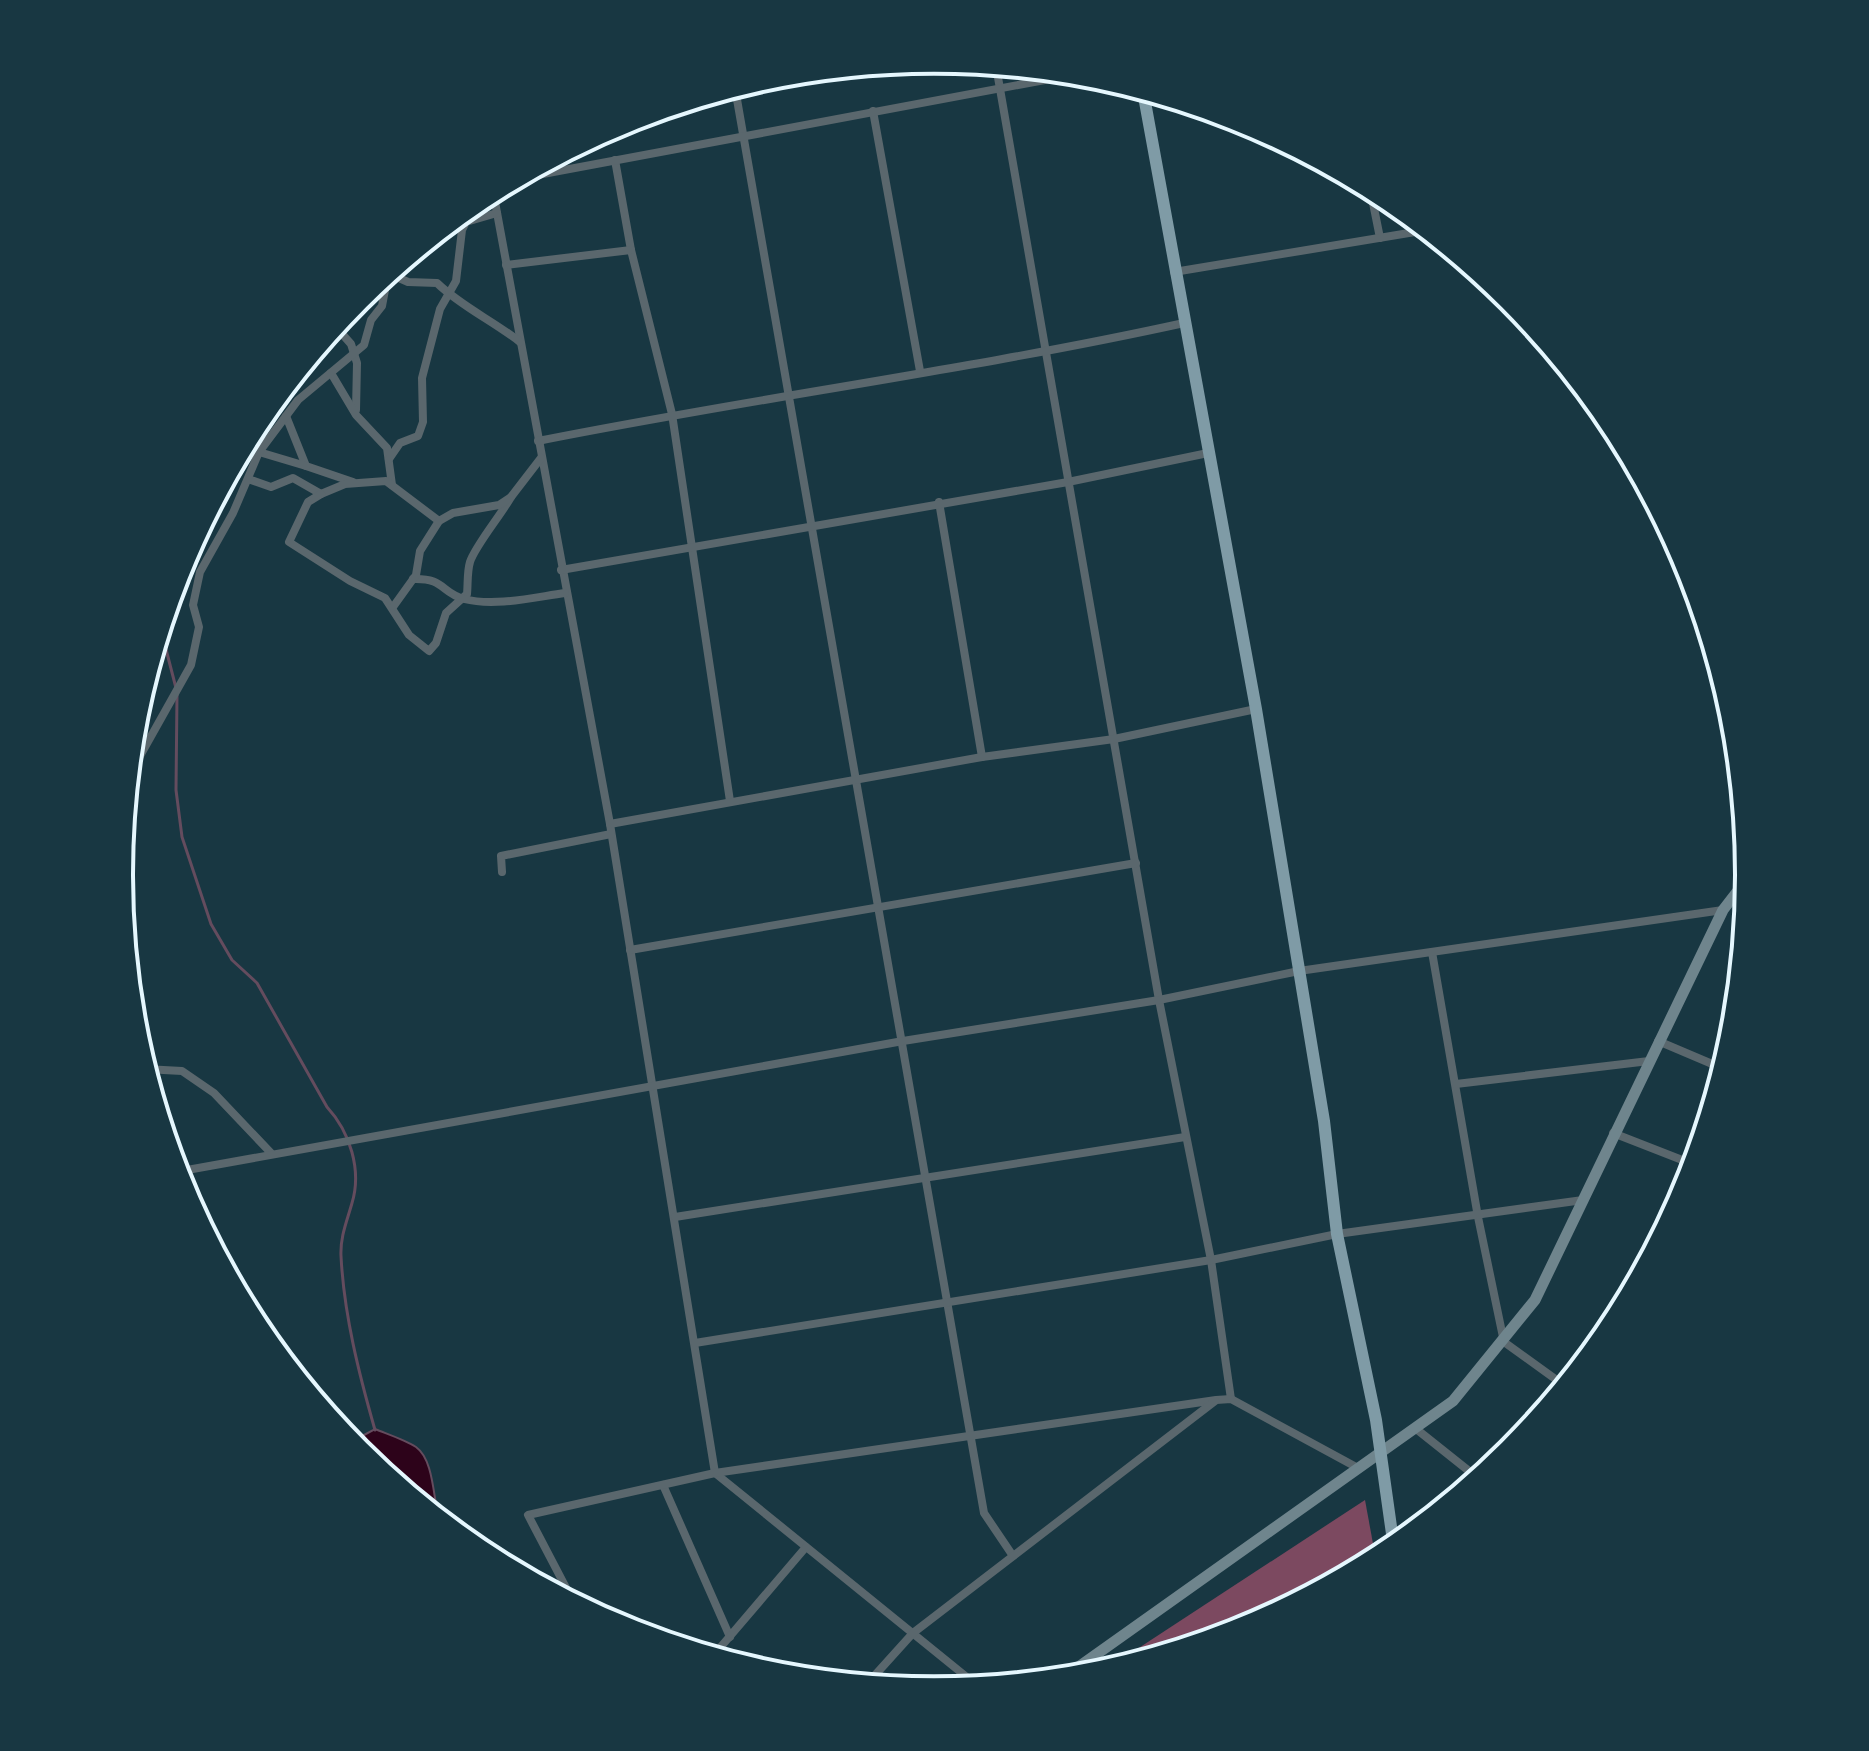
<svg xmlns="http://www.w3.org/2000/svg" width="1869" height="1751" viewBox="0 0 1869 1751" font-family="'IBM Plex Sans',sans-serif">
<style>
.green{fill:#7c4960}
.water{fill:#2d031a;stroke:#644c5e;stroke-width:2}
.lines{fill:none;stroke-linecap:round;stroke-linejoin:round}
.stream{stroke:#644c5e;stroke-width:3}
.street{stroke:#5a676d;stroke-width:8}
.secondary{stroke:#6f858d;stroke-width:11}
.primary{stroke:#7f9ba6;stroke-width:12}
.rim{fill:none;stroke:#e5f7fe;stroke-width:4}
</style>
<rect width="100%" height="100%" fill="#183742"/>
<polygon class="green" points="1365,1500 1376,1560 1246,1629 1099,1674"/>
<path class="water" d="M375 1429C387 1434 405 1440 416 1447 434 1460 433 1498 439 1519L361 1454 364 1435Z"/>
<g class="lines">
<g class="stream">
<polyline points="161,630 176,688"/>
<path d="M177 695 176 790 182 837 211 924 232 960 257 983 327 1107C350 1132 362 1170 352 1203 347 1221 340 1237 341 1256 344 1315 359 1374 375 1430"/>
</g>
<g class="street">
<polyline points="996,66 1159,1000 1211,1260 1231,1399"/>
<polyline points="735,88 984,1513 1013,1556"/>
<polyline points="873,111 920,371"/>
<polyline points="615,160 631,250 672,414 730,801"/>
<polyline points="516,179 1077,74"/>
<polyline points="1370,188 1380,238"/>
<polyline points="493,191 610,824 715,1473 979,1687"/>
<polyline points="506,265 631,250"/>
<path d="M398 266 399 278 408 282 437 283C462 307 492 320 520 342"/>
<polyline points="1174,272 1427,230"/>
<polyline points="335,326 351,344 357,363 356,410"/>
<polyline points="331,373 356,415 387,448 392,485"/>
<polyline points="286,416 306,466 353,482"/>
<path d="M538 441C753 398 970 370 1184 323"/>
<polyline points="259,452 306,466"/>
<polyline points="389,459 400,443 418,436 423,422 422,378 440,309 456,281 462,230 466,222 497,213"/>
<polyline points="248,479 271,487 293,478 321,494 345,484 386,481 439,521"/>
<path d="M321 494 308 502 289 542 350 581 385 598 409 635 429 651 436 643 446 613 467 594C468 584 467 572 470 562 475 546 501 515 511 497"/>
<polyline points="939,502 982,757"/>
<polyline points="561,570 1068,482 1208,453"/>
<path d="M413 579C445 578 440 592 464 599 495 607 535 597 565 593"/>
<polyline points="393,607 416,575 420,551 439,521 453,513 499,505 511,497 541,458"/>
<polyline points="131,772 191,665 199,627 193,605 200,572 233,513 259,452 298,400 364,345 371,320 382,306 388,274"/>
<polyline points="610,824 982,757 1114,739 1256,709"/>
<polyline points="502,872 501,856 611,834"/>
<polyline points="630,950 1136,863"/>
<polyline points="1432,952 1478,1217 1504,1342 1565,1386"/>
<polyline points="1658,1041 1724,1069"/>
<polyline points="145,1069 182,1071 214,1093 271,1153"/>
<polyline points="1456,1084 1649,1061"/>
<polyline points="1613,1133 1695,1165"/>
<polyline points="176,1172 903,1041 1159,1000 1299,971 1723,910"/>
<polyline points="675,1217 1185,1137"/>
<polyline points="695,1343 1211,1260 1337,1234 1583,1200"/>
<polyline points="1593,1352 1617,1320"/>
<polyline points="1415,1428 1479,1479"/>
<polyline points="663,1485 730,1637"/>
<polyline points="574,1603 528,1515 715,1473 1216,1400 1231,1399 1358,1468"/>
<polyline points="713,1656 806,1547"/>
<polyline points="867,1684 913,1633 1215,1401"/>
</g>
<polyline class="secondary" points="1063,1678 1453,1401 1535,1300 1723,910 1750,875"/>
<polyline class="primary" points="1143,91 1256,709 1324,1121 1337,1234 1376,1420 1394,1548"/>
</g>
<path d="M0 0H1869V1751H0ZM133 875a801 801 0 1 1 1602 0a801 801 0 1 1-1602 0Z" fill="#183742" fill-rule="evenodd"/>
<path class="rim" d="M133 875a801 801 0 1 1 1602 0a801 801 0 1 1-1602 0Z"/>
</svg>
